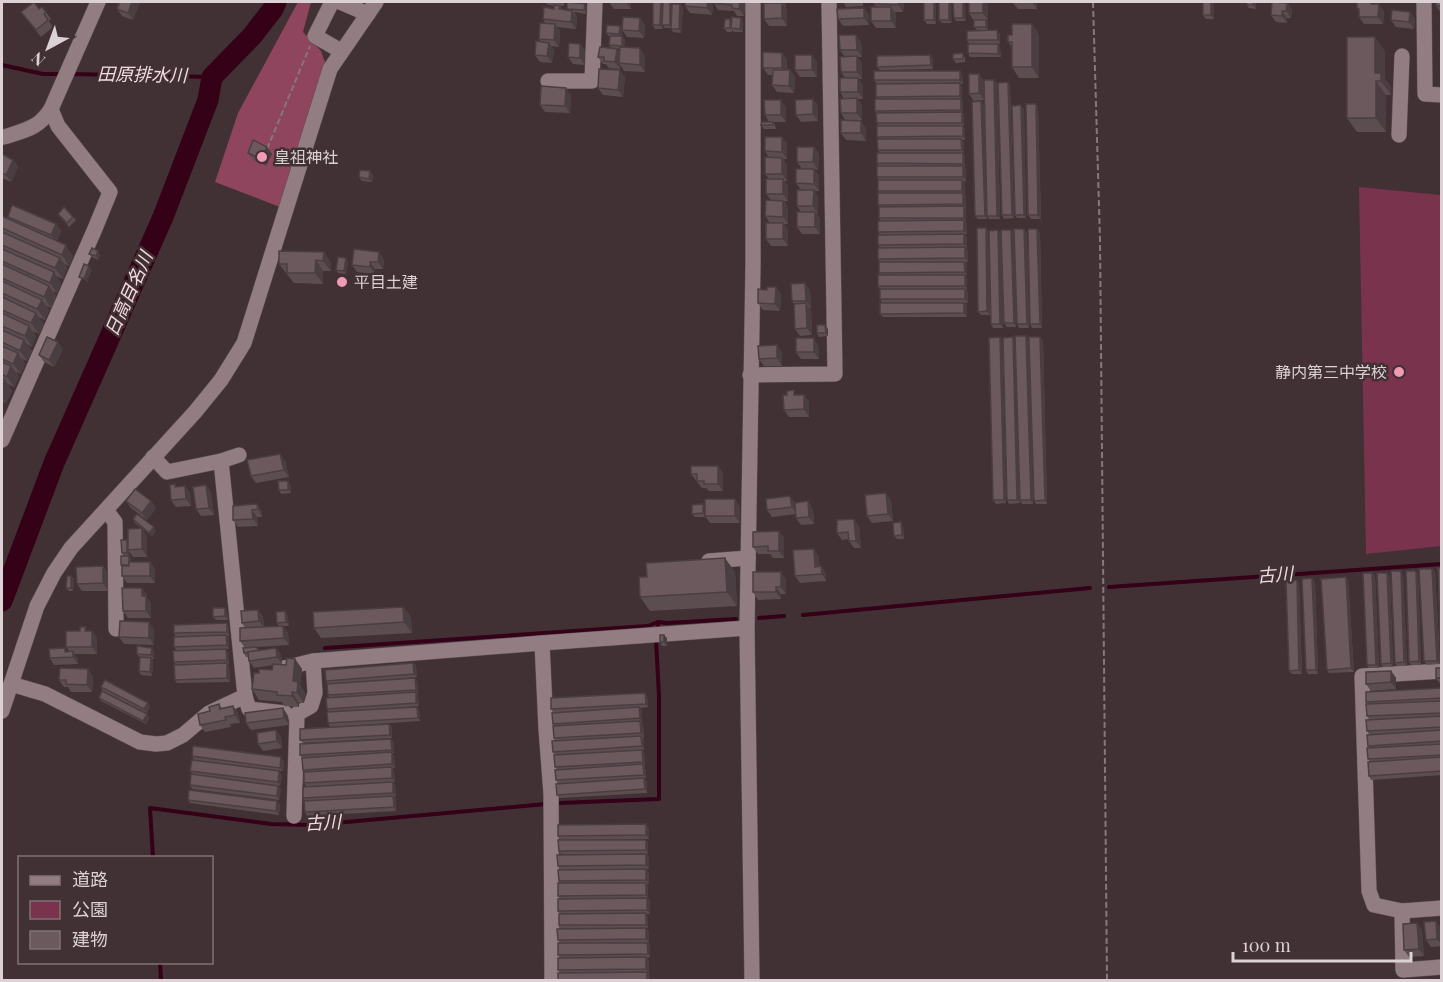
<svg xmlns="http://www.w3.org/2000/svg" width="1443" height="982" viewBox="0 0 1443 982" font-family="'Playfair Display','Noto Sans JP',serif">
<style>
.green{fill:#7a334c}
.forest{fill:#90455e}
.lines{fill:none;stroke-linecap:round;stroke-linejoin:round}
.stream{stroke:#340117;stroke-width:4}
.river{stroke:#340117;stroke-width:21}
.minor-casing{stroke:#5e5054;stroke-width:16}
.path{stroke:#85787b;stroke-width:2;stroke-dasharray:6 3;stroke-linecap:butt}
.minor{stroke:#917d82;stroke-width:15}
.wall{fill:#5c4d51}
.shaded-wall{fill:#4b3e42}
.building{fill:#6b595e;stroke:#4b3e42;stroke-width:1.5}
.poi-dot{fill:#f19ab3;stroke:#413135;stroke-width:2}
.labels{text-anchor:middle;stroke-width:5;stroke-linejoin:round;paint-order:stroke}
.poi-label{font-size:16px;fill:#dcd1d4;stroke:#413135;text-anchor:start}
.water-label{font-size:18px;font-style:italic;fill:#f3dbe1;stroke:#413135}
</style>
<rect width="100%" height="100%" fill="#413135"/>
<polygon class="green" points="1359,187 1441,195 1441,546 1366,554"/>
<polygon class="forest" points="298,2 311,2 303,32 321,51 326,65 280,207 215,182 238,113"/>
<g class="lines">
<g class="stream">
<polyline points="2,65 43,74 63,74"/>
<polyline points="70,74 212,77"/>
<polyline points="1109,587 1442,564"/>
<polyline points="803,615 1090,588"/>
<polyline points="759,618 784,616"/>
<polyline points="658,626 658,622 667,623 736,619"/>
<polyline points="325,648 648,626 658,622"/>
<polyline points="560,803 659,799 659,696 656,640"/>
<polyline points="153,858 150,808 271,824 313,825 546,804"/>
<polyline points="160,962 161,980"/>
</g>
<polyline class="river" points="2,601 54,463 163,217 208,100 212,77 252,36 273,9 276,2"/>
<defs>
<g id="minor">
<polyline points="332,2 315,36 341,51"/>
<polyline points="340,2 368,14"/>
<polyline points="1424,2 1425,94 1442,95"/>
<polyline points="548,81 592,81 595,2"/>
<polyline points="1399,135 1402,56"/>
<path d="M4 137C25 130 38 129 51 109L98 2"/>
<polyline points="750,375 835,374 829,2"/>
<polyline points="2,440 94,231 110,192 58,126 51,109"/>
<polyline points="153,457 167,472 221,461 239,455"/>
<polyline points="106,510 115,522 116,629"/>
<polyline points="709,561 748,558"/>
<polyline points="542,643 546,729 551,794 552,980"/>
<polyline points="313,661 542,643 747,628"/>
<polyline points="280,669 313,661 315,693 311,706 297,714 294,816"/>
<polyline points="11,684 45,694 140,742 156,744 167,743 183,735 209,713 245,696 221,461"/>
<polyline points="245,696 249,709 285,713"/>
<polyline points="2,711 37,606 54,573 71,548 195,412 221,380 244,343 330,69 376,2"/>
<polyline points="1442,908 1402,911 1403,970 1442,967"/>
<polyline points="1402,911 1374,905 1369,891 1362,676 1442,671"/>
<polyline points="752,980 747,628 753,264 753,2"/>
</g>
</defs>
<use href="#minor" class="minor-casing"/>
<g class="path">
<polyline points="1093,2 1100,240 1107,980"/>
<polyline points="267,149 310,46"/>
</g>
<use href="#minor" class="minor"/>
</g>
<g class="wall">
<polygon points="116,2 140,2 133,20 122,16 117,9 119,5"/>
<polygon points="545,2 564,2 564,6 560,6 562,9 568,10 567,9 585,4 587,7 586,14 574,12 577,18 576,29 557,27 560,31 559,47 551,46 554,50 552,63 540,62 535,55 542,42 539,39 546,24 543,19 554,9 554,6 548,5"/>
<polygon points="609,2 631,2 631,9 614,9"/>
<polygon points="653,2 673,2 673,4 680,4 683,8 681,33 673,32 671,28 665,28 663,25 663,29 655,29 653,25"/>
<polygon points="713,2 744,2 745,3 744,16 737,16 734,11 718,10"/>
<polygon points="766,2 786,2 786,7 785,7 787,10 787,26 769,26 764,19 767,3"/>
<polygon points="843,2 863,2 863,6 846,7"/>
<polygon points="874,2 904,2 903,12 894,12 896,14 896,28 876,28 871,21 876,7 874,4"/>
<polygon points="924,2 936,2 936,24 927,24 924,20"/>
<polygon points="939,2 952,23 942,23 939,20"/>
<polygon points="953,2 966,21 956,21 954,18"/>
<polygon points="988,2 988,20 986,20 988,23 988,30 977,30 974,27 974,21 969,13"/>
<polygon points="1012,2 1036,2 1037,9 1018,9"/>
<polygon points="1203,2 1214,2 1214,19 1206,19 1203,15"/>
<polygon points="1247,2 1256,2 1256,9 1249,8 1247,5"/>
<polygon points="1442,2 1442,13 1441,13 1436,6"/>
<polygon points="1287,3 1292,10 1291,18 1287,18 1287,23 1276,22 1271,15"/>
<polygon points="713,4 712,15 690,13 685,6"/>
<polygon points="1374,4 1384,11 1383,24 1364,24 1359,17 1359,11 1357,8"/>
<polygon points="864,8 869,15 869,25 843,26 838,19"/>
<polygon points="39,9 46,12 51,19 49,21 53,27 41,37 21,12"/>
<polygon points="1410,12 1415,19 1414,29 1396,27 1391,20"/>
<polygon points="640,18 645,25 644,38 627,37 622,30"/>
<polygon points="741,18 743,21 743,32 734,32 732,30 732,32 727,32 724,28 731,21"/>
<polygon points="1032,24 1039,35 1039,78 1019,78 1012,67 1012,47 1008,42 1012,35"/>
<polygon points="622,30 622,36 625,40 624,47 645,56 645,72 624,71 621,66 620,69 609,68 606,64 603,64 598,57 617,49 620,53 620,49 612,48 609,45 610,37 606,33"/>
<polygon points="1000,34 1000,44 982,44 998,44 1000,48 1001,57 970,57 968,53 969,44 967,40"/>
<polygon points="861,42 862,57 857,57 862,63 862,79 858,79 863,85 863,99 857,99 862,105 862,120 850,120 866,128 866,141 846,140 841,133 845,120 841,113 844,99 840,92 845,78 841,72 844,56 840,50"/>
<polygon points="580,44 585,51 585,65 573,64 568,57"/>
<polygon points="1385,51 1385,79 1391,87 1391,95 1386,95 1386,132 1357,132 1347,118"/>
<polygon points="782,53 787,60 787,70 790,70 795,77 794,93 777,92 772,85 772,75 768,75 763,68"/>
<polygon points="930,55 933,59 933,69 880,70 877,67"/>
<polygon points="965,57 965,62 956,63 953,59"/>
<polygon points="817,62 817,77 800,77 795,70"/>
<polygon points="962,74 963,84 960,84 962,87 962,100 961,100 963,102 963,113 964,116 964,126 963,126 965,129 965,140 962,140 964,143 964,153 963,153 965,157 965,167 964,167 966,170 966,181 963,181 965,183 965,194 964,194 966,197 966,208 965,208 966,210 966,221 965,221 967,224 967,234 964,234 967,238 967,248 966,248 968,251 968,262 965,262 967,265 967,275 957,275 965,275 967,279 967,290 966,290 968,292 968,303 964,303 967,306 967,317 883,317 880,314 882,303 880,299 880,289 878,286 881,275 879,273 880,262 878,259 880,248 878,245 880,235 878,232 881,221 879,218 880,207 878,205 880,193 878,191 879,180 877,177 879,166 877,163 880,153 878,150 879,139 877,137 879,126 877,123 876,113 875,111 878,99 876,97 877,84 874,80"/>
<polygon points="979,74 984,81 984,100 974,101 969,94"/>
<polygon points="625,77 623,97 603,95 598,88"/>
<polygon points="997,83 1000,219 989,219 987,216 987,219 978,219 975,216 981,101 984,105 986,176"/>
<polygon points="1010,86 1014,218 1004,219 1002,215"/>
<polygon points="571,95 570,113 545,112 540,105"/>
<polygon points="813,99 818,106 818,121 801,122 796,115"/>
<polygon points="786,107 786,122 773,122 775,125 776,129 764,129 761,125 769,122 765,115"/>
<polygon points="1038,107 1041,219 1031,219 1028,215"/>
<polygon points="1024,109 1026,218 1017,218 1015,215"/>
<polygon points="782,137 787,144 787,159 783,159 787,165 787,181 784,181 788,186 788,201 784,201 788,208 788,224 784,224 788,230 788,246 771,246 766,239 770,223 765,216 771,200 766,194 769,179 765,174 769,158 765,151"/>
<polygon points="267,147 272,154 266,166 253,160 248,153"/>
<polygon points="814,147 819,154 818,170 814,169 819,176 819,191 814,191 818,197 818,214 816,213 820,219 820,234 802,234 797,227 801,212 797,206 801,190 796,183 802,169 797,162"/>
<polygon points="2,154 13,160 18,167 11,182 2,178"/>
<polygon points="373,175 372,182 362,181 359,177"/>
<polygon points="58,214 73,217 76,220 69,227"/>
<polygon points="2,216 10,220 8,217 56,224 61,231 57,241 73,256 69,266 64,264 67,268 63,279 56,276 61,283 57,293 53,291 56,296 51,308 46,305 49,310 45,320 39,317 44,324 39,334 33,331 36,336 32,347 27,344 32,351 27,361 22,359 25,364 21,374 16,372 19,377 14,387 8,384 12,391 6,403 2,401"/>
<polygon points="986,228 988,232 990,315 981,315 978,312"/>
<polygon points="1037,229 1040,233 1042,328 1032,328 1030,324"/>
<polygon points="1011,230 1014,233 1016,327 1007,327 1004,323"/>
<polygon points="1027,233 1029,328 1019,328 1017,324"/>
<polygon points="1001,234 1003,328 993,328 991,324"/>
<polygon points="324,252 331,263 331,271 323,271 323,284 294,283 279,264"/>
<polygon points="89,254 100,255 98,260 92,257"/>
<polygon points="384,259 383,269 375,269 375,274 357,272 352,265"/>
<polygon points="348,261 346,274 338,273 336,270"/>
<polygon points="776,287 781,294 780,311 763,310 758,303 767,290"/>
<polygon points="810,290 811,308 809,308 811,310 812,335 800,336 795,329 794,304 792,301"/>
<polygon points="828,329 828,336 819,337 817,333"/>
<polygon points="1000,337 1002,341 1006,503 996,504 993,500"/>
<polygon points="1003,338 1020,503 1009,504 1007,500"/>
<polygon points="1029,340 1033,504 1022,504 1020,500"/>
<polygon points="1043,340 1047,504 1036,504 1034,501"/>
<polygon points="818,345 819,359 801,359 796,352"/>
<polygon points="63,349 54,367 44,362 39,355"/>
<polygon points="782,352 782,366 764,366 759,359"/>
<polygon points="797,395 804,395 809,402 809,417 789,417 784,410"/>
<polygon points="285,461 289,477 256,483 251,476"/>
<polygon points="718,466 723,473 723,491 709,491 706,488 702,488 691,474"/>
<polygon points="290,484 291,493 281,494 279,490"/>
<polygon points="185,486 190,493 191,506 176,507 171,500 176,487"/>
<polygon points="211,492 214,515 201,516 196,509"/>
<polygon points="891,500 893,521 872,523 867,516"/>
<polygon points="126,501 151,501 156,508 147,520 131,508"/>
<polygon points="795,502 813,509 814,524 801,525 796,518 796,514 772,517 767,510"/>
<polygon points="257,504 262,512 262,517 257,517 258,526 238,527 233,520"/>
<polygon points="703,504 705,508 740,507 740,523 710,523 705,516 705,517 695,517 692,514"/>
<polygon points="133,519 156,531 152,536 135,523"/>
<polygon points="859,526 861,548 854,548 849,541 849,539 842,540 837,533"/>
<polygon points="903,526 904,539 897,539 894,536"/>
<polygon points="779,531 784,538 784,558 773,558 770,554 758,554 753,547"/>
<polygon points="147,536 147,557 133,557 129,551 130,557 131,559 131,562 150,562 155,569 155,583 127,583 122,576 122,567 121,565 124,556 122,553 128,542"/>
<polygon points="819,556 819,567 821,566 826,574 826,581 800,583 795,576"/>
<polygon points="103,566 107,573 108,591 82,591 77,584"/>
<polygon points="1432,569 1435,572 1440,664 1427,665 1424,661"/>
<polygon points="1416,571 1418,574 1421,665 1411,665 1409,662"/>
<polygon points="735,572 737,606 650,611 640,597"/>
<polygon points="1372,573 1375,576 1379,668 1369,668 1367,665"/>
<polygon points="1387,573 1390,577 1393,667 1383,667 1381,664"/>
<polygon points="1403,574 1407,666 1397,666 1395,663"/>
<polygon points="71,576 74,580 73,591 69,591 66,588"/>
<polygon points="1346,577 1348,581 1354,672 1329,673 1327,670"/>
<polygon points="786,579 786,594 781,594 781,599 758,600 753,592"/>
<polygon points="1297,580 1299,584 1302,674 1292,674 1289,671"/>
<polygon points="1315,582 1318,674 1308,674 1306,670"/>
<polygon points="142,588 147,595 147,598 151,603 151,618 128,618 123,611"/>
<polygon points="403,607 411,617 412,633 321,638 314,628"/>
<polygon points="225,608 227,612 228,620 216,620 213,617"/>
<polygon points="258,610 263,617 264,627 279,626 277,623 285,611 287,614 289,626 283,626 288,633 289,645 257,647 260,651 276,648 281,655 282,664 280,664 286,665 295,659 302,669 300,685 305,693 304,703 299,703 299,707 284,706 282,702 259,700 252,689 259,673 272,670 273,665 254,668 249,661 249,657 246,657 244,653 245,648 240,641 245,628 242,623"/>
<polygon points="229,627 229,636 227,636 229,638 229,649 177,651 174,647 176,637 174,633"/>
<polygon points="154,629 154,645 124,644 119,637"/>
<polygon points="88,631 92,631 97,638 97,654 74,654 78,659 78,664 54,665 50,658 70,652 66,647"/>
<polygon points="667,638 667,646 662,646 660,642"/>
<polygon points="152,648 154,651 154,659 151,659 153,661 152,676 141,675 139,671 140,658 137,654"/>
<polygon points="229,653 229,664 227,664 229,667 230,682 177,683 175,680 176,665 174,662"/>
<polygon points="413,663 416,666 417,677 381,680 417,681 418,693 417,693 418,696 419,706 370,710 417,707 419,710 420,721 330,727 328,723 329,712 327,709 329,697 328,695 328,684 326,681"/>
<polygon points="1442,668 1442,685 1441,685 1436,678"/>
<polygon points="1391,671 1396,678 1396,689 1371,691 1366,684"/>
<polygon points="93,676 92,692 71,692 68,687 64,687 59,680"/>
<polygon points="101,687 150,706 147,713 103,691"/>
<polygon points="1442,688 1442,775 1371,780 1369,776 1370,762 1368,759 1370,748 1368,746 1369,734 1367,731 1369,719 1367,716 1368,704 1366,702"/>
<polygon points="647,696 648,707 640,708 642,711 642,722 641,722 643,725 644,737 642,737 644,739 644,750 642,750 644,753 645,765 644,765 645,768 646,778 644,779 647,782 647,793 560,798 557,795 558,784 556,780 557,769 555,767 555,755 553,752 556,741 554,738 554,726 553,724 554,713 551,709"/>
<polygon points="99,698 147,714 149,718 146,724 101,701"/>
<polygon points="219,704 222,708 233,706 238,713 240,723 230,724 231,727 205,732 200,725 210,711"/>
<polygon points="283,708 288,716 289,725 251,730 246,723"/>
<polygon points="392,727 392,738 303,743 300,740"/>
<polygon points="276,730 281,737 282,748 263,751 258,744"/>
<polygon points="394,742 394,753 392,753 394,756 395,768 392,768 394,771 395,782 393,782 395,785 396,796 394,797 396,799 396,811 307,816 305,812 305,801 303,798 306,786 304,783 305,772 303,770 302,758 300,755"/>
<polygon points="192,756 284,761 283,771 194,760"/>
<polygon points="190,771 282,775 280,786 193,774"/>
<polygon points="190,785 281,789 279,800 192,789"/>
<polygon points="188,800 277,801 280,805 279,815 190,803"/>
<polygon points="649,828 649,839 560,840 558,836"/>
<polygon points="646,840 648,843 648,854 561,854 559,851"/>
<polygon points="649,857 649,869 560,870 558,866"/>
<polygon points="646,869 649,873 649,884 647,884 648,886 648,899 650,901 650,914 646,914 648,917 648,928 646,928 649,932 649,943 648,943 650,946 650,957 647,958 649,961 649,973 648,973 650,976 650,981 558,981 560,973 558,970 560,958 558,955 560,943 558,940 561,929 559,925 561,914 558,911 560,899 558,896 560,883 559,881"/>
<polygon points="1441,928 1442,946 1431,947 1426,940"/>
<polygon points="1422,930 1424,956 1409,957 1404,950"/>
</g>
<g class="shaded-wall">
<polygon points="132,2 140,2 133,20 128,13"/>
<polygon points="626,2 631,2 631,9"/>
<polygon points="661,2 663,2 663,29 660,25"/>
<polygon points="670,2 673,2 672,28 670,25"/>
<polygon points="708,2 711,2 713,4 712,15 707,8"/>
<polygon points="740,2 744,2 745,3 744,16 739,9"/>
<polygon points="782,2 786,2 786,7"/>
<polygon points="899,2 904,2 903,12 898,5"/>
<polygon points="934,2 936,2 936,24 934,20"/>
<polygon points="949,2 951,2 952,23 949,20"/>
<polygon points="963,2 965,2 966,21 963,18"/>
<polygon points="983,2 988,2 988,20 983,13"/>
<polygon points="1032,2 1036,2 1037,9"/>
<polygon points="1211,2 1214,2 1214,19 1211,15"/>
<polygon points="1253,2 1256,2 1256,9 1253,5"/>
<polygon points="782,3 787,10 787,26 782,18"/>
<polygon points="1287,3 1292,10 1291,18 1286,11"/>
<polygon points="585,4 587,7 586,14 584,10"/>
<polygon points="680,4 683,8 681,33 679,29"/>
<polygon points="1379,4 1384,11 1383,24 1378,17"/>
<polygon points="891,7 896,14 896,28 891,21"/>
<polygon points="864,8 869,15 869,25 864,18"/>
<polygon points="572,11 577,18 576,29 571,22"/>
<polygon points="1282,11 1287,18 1287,23 1282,16"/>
<polygon points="1410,12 1415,19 1414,29 1409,22"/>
<polygon points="640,18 645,25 644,38 639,31"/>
<polygon points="741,18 743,21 743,32 740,29"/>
<polygon points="986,20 988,23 988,30 986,27"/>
<polygon points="555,24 560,31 559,47 554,40"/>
<polygon points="1032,24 1039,35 1039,78 1032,67"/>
<polygon points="620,26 622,30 622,38 619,34"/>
<polygon points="997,30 1000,34 1000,44 998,40"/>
<polygon points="856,35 861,42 862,57 857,50"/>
<polygon points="622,36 625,40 624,49 622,46"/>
<polygon points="1375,37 1385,51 1385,79 1391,87 1391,95 1375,73"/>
<polygon points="549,43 554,50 552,63 547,56"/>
<polygon points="580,44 585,51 585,65 580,58"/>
<polygon points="998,44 1000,48 1001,57 998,54"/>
<polygon points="640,48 645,56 645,72 640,65"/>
<polygon points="617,49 621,56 619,63 621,66 620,69 615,62"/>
<polygon points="782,53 787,60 786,75 782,68"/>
<polygon points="812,55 817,62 817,77 812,70"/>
<polygon points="930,55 933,59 933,69 931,65"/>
<polygon points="857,56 862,63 862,79 857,72"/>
<polygon points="620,70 625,77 623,97 618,90"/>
<polygon points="790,70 795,77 794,93 789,86"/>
<polygon points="960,71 962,74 963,84 960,80"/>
<polygon points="979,74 984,81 984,100 979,93"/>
<polygon points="858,78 863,85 863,99 858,92"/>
<polygon points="994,80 997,83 1000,219 997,216"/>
<polygon points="1376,81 1386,95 1386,132 1376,118"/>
<polygon points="1008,82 1010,86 1014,218 1012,215"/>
<polygon points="960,83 962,87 962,100 960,96"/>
<polygon points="566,88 571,95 570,113 565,106"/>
<polygon points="857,98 862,105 862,120 857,113"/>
<polygon points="813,99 818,106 818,121 813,114"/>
<polygon points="961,99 963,102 963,113 961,110"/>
<polygon points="781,100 786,107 786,122 781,115"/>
<polygon points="981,101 984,105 987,219 985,216"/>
<polygon points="1036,104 1038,107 1041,219 1038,215"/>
<polygon points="1021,105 1024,109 1026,218 1024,215"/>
<polygon points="962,112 964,116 964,126 962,123"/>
<polygon points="861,121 866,128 866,141 861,133"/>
<polygon points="963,126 965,129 965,140 963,136"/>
<polygon points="782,137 787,144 787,159 782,152"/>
<polygon points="961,139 964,143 964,153 962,150"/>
<polygon points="267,147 272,154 266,166 261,159"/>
<polygon points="814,147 819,154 818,170 813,162"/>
<polygon points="963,153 965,157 965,167 963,164"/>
<polygon points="782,158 787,165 787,181 782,174"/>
<polygon points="13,160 18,167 11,182 6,175"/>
<polygon points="963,166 966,170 966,181 963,177"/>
<polygon points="814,169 819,176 819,191 814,184"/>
<polygon points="370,171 373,175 372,182 369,179"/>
<polygon points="783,179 788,186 788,201 783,194"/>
<polygon points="962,180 965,183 965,194 962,191"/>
<polygon points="814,190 818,197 818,214 813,206"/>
<polygon points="963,193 966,197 966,208 963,204"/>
<polygon points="783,201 788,208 788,224 783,217"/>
<polygon points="964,206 966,210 966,221 964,218"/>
<polygon points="815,212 820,219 820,234 815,227"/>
<polygon points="964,220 967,224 967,234 964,231"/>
<polygon points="783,223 788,230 788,246 783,239"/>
<polygon points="56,224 61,231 56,242 51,235"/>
<polygon points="986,228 988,232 990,315 987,311"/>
<polygon points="1024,229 1027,233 1029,328 1027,324"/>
<polygon points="1037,229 1040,233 1042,328 1040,324"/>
<polygon points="998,230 1001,234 1003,328 1000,324"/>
<polygon points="1011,230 1014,233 1016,327 1014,323"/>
<polygon points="964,234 967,238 967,248 964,244"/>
<polygon points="66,245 73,256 69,266 62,255"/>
<polygon points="965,247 968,251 968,262 965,258"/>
<polygon points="98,251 100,255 98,260 96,256"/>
<polygon points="324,252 331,263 331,271 323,261"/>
<polygon points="379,252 384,259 383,269 378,262"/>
<polygon points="60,258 67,268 63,279 55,268"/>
<polygon points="346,258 348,261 346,274 344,271"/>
<polygon points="316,260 323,271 323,284 315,273"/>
<polygon points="370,262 375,269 375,274 370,267"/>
<polygon points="964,262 967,265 967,275 965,272"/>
<polygon points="89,266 92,270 87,283 84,279"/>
<polygon points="54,272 61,283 57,293 50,283"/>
<polygon points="965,275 967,279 967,290 965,286"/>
<polygon points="805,283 810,290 811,308 806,301"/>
<polygon points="49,286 56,296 51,308 44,297"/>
<polygon points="776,287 781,294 780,311 775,304"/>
<polygon points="965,289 968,292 968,303 965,299"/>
<polygon points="42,300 49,310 45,320 37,309"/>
<polygon points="806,303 811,310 812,335 807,328"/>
<polygon points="964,303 967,306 967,317 964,313"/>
<polygon points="36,313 44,324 39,334 31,323"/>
<polygon points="825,325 828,329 828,336 826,333"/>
<polygon points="29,326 36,336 32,347 25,336"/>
<polygon points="1026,336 1029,340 1033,504 1031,500"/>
<polygon points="1000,337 1002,341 1006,503 1004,500"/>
<polygon points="1013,337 1015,341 1020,503 1017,500"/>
<polygon points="1040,337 1043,340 1047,504 1045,500"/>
<polygon points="814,338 818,345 819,359 814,352"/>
<polygon points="24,340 32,351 27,361 20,351"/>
<polygon points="58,342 63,349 54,367 49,360"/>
<polygon points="777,345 782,352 782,366 777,358"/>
<polygon points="18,353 25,364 21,374 13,364"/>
<polygon points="11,366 19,377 14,387 7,377"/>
<polygon points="5,380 12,391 6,403 2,397 2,387"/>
<polygon points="804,395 809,402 809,417 804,409"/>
<polygon points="280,454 285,461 289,477 284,470"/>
<polygon points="718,466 723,473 723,491 718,484"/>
<polygon points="288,481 290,484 291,493 288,490"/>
<polygon points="206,485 211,492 214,515 209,508"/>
<polygon points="185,486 190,493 191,506 186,499"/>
<polygon points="886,493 891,500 893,521 888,514"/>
<polygon points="790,496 795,503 797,514 792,507"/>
<polygon points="735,499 740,507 740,523 735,516"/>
<polygon points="151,501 156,508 147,520 142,513"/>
<polygon points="808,501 813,509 814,524 809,517"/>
<polygon points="257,504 262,512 262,517 258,509"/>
<polygon points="703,504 705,508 705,517 703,513"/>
<polygon points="252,510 257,517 258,526 253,519"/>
<polygon points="854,519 859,526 861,548 856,541"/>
<polygon points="901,522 903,526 904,539 902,535"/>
<polygon points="154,527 156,531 152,536 149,533"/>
<polygon points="142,528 147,536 147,557 142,549"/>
<polygon points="779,531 784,538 784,558 779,551"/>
<polygon points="127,540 129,543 128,550 129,551 130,557 131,559 131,569 129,565 129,556 127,553"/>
<polygon points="814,549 819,556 820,574 815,567"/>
<polygon points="725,558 735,572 737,606 727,592"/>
<polygon points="150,562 155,569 155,583 150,576"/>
<polygon points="103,566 107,573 108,591 103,583"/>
<polygon points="821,566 826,574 826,581 822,574"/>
<polygon points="1432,569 1435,572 1440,664 1437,661"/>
<polygon points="1401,571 1403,574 1407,666 1404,662"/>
<polygon points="1416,571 1418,574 1421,665 1419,661"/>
<polygon points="781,572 786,579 786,594 781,587"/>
<polygon points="1372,573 1375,576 1379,668 1376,665"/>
<polygon points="1387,573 1390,577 1393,667 1391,663"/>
<polygon points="71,576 74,580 73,591 71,588"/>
<polygon points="1346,577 1348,581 1354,672 1351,668"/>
<polygon points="1312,578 1315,582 1318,674 1316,670"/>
<polygon points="1297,580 1299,584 1302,674 1299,670"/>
<polygon points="776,587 781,594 781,599 776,592"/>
<polygon points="142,588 147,595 147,598 151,603 151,618 146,611 142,596"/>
<polygon points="403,607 411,617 412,633 404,622"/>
<polygon points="225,608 227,612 228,620 225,616"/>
<polygon points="258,610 263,617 264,628 259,621"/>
<polygon points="285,611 287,614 289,626 286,622"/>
<polygon points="149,622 154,629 154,645 149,638"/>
<polygon points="227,623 229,627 229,636 227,632"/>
<polygon points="283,626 288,633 289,645 284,638"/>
<polygon points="92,631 97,638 97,654 92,647"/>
<polygon points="226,635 229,638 229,649 227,645"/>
<polygon points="664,635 667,638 667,646 664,642"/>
<polygon points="152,648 154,651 154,659 151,655"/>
<polygon points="276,648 281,655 282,664 277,657"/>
<polygon points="226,649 229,653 229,664 227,660"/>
<polygon points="73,651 78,659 78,664 73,657"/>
<polygon points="151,658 153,661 152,676 150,672"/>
<polygon points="295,659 302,669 300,685 305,693 304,703 297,693 293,681"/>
<polygon points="227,663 229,667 230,682 227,678"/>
<polygon points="413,663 416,666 417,677 414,674"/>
<polygon points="88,669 93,676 92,692 87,685"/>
<polygon points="1391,671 1396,678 1396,689 1391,682"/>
<polygon points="415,678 417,681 418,693 416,690"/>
<polygon points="292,692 299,703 299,707 292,696"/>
<polygon points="416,692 418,696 419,706 416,703"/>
<polygon points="645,693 647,696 648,707 646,704"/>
<polygon points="148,703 150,706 147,713 144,709"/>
<polygon points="233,706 238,713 240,723 235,715"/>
<polygon points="417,707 419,710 420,721 418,718"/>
<polygon points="639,707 642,711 642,722 640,718"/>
<polygon points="283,708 288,716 289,725 284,718"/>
<polygon points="147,714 149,718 146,724 143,721"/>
<polygon points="640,721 643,725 644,737 641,733"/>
<polygon points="389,724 392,727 392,738 390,735"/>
<polygon points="276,730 281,737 282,748 277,741"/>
<polygon points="641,736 644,739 644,750 642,746"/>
<polygon points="391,739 394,742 394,753 392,750"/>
<polygon points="642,750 644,753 645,765 643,762"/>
<polygon points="392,752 394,756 395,768 392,764"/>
<polygon points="281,757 284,761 283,771 280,768"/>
<polygon points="643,764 645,768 646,778 644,775"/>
<polygon points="392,767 394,771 395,782 392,778"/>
<polygon points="279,771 282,775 280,786 278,782"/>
<polygon points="644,778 647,782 647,793 645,789"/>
<polygon points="393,782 395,785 396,796 393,793"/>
<polygon points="278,786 281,789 279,800 277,796"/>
<polygon points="393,796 396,799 396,811 394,807"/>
<polygon points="277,801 280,805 279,815 276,811"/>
<polygon points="646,824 649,828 649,839 646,835"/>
<polygon points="646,840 648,843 648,854 646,850"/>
<polygon points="646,854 649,857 649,869 646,865"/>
<polygon points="646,869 649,873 649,884 646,880"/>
<polygon points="646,883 648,886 648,899 646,895"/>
<polygon points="647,898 650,901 650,914 647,910"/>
<polygon points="646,913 648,917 648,928 646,925"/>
<polygon points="1436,921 1441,928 1442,945 1437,939"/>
<polygon points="1417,923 1422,930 1424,956 1419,949"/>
<polygon points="646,928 649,932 649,943 646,939"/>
<polygon points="647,943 650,946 650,957 648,954"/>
<polygon points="646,957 649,961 649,973 646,969"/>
<polygon points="647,972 650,976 650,981 647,981"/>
</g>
<g class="building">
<polygon points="34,2 39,9 42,7 46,12 44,14 48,20 36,30 21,12"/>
<polygon points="117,2 132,2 128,13 117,9 120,2"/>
<polygon points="567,2 585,4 584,10 567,9"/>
<polygon points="653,2 661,2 660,25 653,25"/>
<polygon points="663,2 670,2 670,25 662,25"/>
<polygon points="685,2 708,2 707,8 685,6"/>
<polygon points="713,2 740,2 739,9 732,8 732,5 713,3"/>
<polygon points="874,2 899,2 898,5 874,4"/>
<rect x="924" y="2" width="10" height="18"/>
<rect x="939" y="2" width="10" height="18"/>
<polygon points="953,2 963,2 963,18 954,18"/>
<rect x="969" y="2" width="14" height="11"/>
<rect x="1203" y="2" width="8" height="13"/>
<rect x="1247" y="2" width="6" height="3"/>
<polygon points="1272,2 1287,3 1286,11 1282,11 1282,16 1271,15"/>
<polygon points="1357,2 1371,2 1371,4 1379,4 1378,17 1359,17 1359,9 1357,8"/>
<rect x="1436" y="2" width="6" height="4"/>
<polygon points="764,3 782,3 782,18 764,19"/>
<polygon points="672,4 680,4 679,29 671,29"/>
<polygon points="554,5 560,6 559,9 572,11 571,22 543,19 544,7 554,9"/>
<rect x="871" y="7" width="20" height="14"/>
<polygon points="864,8 864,18 838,19 837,9"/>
<polygon points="1392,10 1410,12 1409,22 1391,20"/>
<polygon points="623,17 640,18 639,31 622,30"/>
<polygon points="732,17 741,18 740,29 731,28"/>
<polygon points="725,19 730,19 730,28 724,28"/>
<rect x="974" y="20" width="12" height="7"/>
<polygon points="540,23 555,24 554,40 539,39"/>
<polygon points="1012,24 1032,24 1032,67 1012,67 1012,42 1008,42 1008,35 1012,35"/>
<polygon points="607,25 620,26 619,34 606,33"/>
<polygon points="997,30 998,40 967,40 967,31"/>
<polygon points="839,35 856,35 857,50 840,50"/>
<polygon points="610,36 622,36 622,46 609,45"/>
<polygon points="1347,37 1375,37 1375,73 1381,73 1381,81 1376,81 1376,118 1347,118"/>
<polygon points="536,41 549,43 547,56 535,55"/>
<polygon points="569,43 580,44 580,58 568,57"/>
<polygon points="968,44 998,44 998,54 968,53"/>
<polygon points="600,47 617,49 615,62 604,61 604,57 598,57"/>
<polygon points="620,47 640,48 640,65 619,63"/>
<polygon points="763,52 782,53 782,68 763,68"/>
<polygon points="963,53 963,59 953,59 953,54"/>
<rect x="795" y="55" width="17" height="15"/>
<polygon points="930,55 931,65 877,67 877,56"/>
<polygon points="857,56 857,72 841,72 840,57"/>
<polygon points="599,69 620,70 618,90 598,88"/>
<polygon points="773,70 790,70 789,86 772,85"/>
<rect x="874" y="71" width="86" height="9"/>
<polygon points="969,74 979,74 979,93 969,94"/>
<rect x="840" y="78" width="18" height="14"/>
<polygon points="984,80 994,80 997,216 987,216"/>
<polygon points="1008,82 1012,215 1002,215 998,83"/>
<polygon points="960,83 960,96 876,97 876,84"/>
<polygon points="541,86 566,88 565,106 540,105"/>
<polygon points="857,98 857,113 841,113 840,99"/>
<polygon points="813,99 813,114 796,115 795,100"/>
<polygon points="875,99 961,99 961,110 875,111"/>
<polygon points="764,100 781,100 781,115 765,115"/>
<polygon points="981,101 985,216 975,216 972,102"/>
<polygon points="1026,104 1036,104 1038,215 1028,215"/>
<polygon points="1021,105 1024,215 1015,215 1012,106"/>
<polygon points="962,112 962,123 877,123 876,113"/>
<polygon points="841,120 861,121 861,133 841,133"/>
<polygon points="762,122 773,122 773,125 761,125"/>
<polygon points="877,126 963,126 963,136 877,137"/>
<polygon points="765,137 782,137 782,152 765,151"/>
<polygon points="877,139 961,139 962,150 878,150"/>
<polygon points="253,140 267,147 261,159 248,153"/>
<polygon points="797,147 814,147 813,162 797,162"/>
<polygon points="877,153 963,153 963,164 877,163"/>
<polygon points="2,154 13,160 6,175 2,173"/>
<polygon points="765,157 782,158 782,174 765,174"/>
<rect x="877" y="166" width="86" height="11"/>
<polygon points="796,169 814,169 814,184 796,183"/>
<polygon points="360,170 370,171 369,179 359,177"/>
<rect x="766" y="179" width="17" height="15"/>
<rect x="878" y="180" width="84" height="11"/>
<polygon points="797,190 814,190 813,206 797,206"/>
<polygon points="878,193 963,193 963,204 878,205"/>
<polygon points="766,200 783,201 783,217 765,216"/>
<polygon points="12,205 56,224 51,235 8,217"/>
<polygon points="964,206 964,218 879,218 879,207"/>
<polygon points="64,207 73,217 67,223 58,214"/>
<rect x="797" y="212" width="18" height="15"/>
<polygon points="2,216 66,245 62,255 2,228"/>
<polygon points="964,220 964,231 878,232 878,221"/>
<rect x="766" y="223" width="17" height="16"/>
<polygon points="977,228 986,228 987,311 978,312"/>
<polygon points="1014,229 1024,229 1027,324 1017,324"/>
<polygon points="1028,229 1037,229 1040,324 1030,324"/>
<polygon points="998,230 1000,324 991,324 989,231"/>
<polygon points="1001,230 1011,230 1014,323 1004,323"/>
<polygon points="2,232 60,258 55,268 2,245"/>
<polygon points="964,234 964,244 878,245 878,235"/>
<polygon points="965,247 965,258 878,259 878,248"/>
<polygon points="92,248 98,251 96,256 89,254"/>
<polygon points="2,249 54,272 50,283 2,261"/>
<polygon points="354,249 379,252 378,262 370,262 370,267 352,265"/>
<polygon points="279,251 324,252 323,261 316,260 315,273 287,273 287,264 279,264"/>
<polygon points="338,257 346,258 344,271 336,270"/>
<polygon points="879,262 964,262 965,272 879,273"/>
<polygon points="2,264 49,286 44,297 2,278"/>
<polygon points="84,264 89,266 84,279 79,277"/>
<rect x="878" y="275" width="87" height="11"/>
<polygon points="2,281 42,300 37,309 2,293"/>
<polygon points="805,283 806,301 792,301 791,284"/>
<polygon points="767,287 776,287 775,304 758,303 758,289 767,290"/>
<rect x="880" y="289" width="85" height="10"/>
<polygon points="2,297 36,313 31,323 2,310"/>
<polygon points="806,303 807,328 795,329 794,304"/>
<polygon points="880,303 964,303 964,313 880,314"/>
<polygon points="2,313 29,326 25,336 2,326"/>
<polygon points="817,325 825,325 826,333 817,333"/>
<polygon points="2,330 24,340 20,351 2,342"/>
<polygon points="1015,336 1026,336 1031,500 1020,500"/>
<polygon points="47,337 58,342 49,360 39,355"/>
<polygon points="1000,337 1004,500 993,500 989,338"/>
<polygon points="1013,337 1017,500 1007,500 1003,338"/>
<polygon points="1029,337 1040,337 1045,500 1034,501"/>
<rect x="796" y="338" width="18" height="14"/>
<polygon points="777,345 777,358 759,359 758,346"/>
<polygon points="2,346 18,353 13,364 2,359"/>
<polygon points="2,362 11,366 7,377 2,374"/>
<polygon points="2,379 5,380 2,387"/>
<polygon points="794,390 794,395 804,395 804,409 784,410 783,395 787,395 787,391"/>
<polygon points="280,454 284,470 251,476 247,460"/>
<polygon points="691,466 718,466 718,484 704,484 704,481 697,481 697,474 691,474"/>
<polygon points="278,481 288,481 288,490 279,490"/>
<polygon points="175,484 175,487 185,486 186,499 171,500 170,485"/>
<polygon points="206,485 209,508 196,509 193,487"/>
<polygon points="135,489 151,501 142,513 126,501"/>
<polygon points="886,493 888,514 867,516 865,495"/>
<polygon points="790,496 792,507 767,510 766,499"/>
<rect x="705" y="499" width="30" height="17"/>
<polygon points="808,501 809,517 796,518 795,503"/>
<polygon points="257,504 258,509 252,510 253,519 233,520 233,506"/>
<polygon points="703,504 703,513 692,514 692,505"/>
<polygon points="137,514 154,527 149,533 133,519"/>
<polygon points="854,519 856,541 849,541 848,532 837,533 837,520"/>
<polygon points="901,522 902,535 894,536 893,523"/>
<polygon points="142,528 142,549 128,550 128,529"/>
<polygon points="779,531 779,551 768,551 768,546 753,547 753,532"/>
<polygon points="121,540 127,540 127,553 122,553"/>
<polygon points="814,549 815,567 821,566 822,574 795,576 793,550"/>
<rect x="121" y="556" width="8" height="9"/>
<polygon points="725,558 727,592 640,597 639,577 647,577 646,563"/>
<polygon points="129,562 150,562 150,576 122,576 122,566 129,566"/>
<polygon points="103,566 103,583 77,584 76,567"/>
<polygon points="1438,568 1442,568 1442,661 1441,661"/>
<polygon points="1419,569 1432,569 1437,661 1424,661"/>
<polygon points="1391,571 1401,571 1404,662 1395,663"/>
<polygon points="1406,571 1416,571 1419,661 1409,662"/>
<polygon points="753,572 781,572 781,587 776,587 776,592 753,592"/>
<polygon points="1363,573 1372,573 1376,665 1367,665"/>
<polygon points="1377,573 1387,573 1391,663 1381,664"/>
<polygon points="67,576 71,576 71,588 66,588"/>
<polygon points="1346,577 1351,668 1327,670 1321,579"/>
<polygon points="1312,578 1316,670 1306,670 1302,579"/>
<polygon points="1297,580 1299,670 1289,671 1286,581"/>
<polygon points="122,588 142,588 142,596 146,596 146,611 123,611"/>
<polygon points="403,607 404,622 314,628 313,612"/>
<polygon points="213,608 225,608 225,616 213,617"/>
<polygon points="258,610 259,621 242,623 241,611"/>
<polygon points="285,611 286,622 277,623 276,612"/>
<polygon points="120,621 149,622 149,638 119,637"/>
<polygon points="227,623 227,632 174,633 174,625"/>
<polygon points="283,626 284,638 240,641 240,628"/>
<polygon points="80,627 86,627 85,631 92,631 92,647 66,647 66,631 80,631"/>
<polygon points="226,635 227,645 174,647 174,637"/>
<rect x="660" y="635" width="4" height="7"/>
<polygon points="137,646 152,648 151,655 137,654"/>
<polygon points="257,647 258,651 244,653 243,648"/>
<polygon points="65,648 65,652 73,651 73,657 50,658 49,649"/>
<polygon points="276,648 277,657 249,661 248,652"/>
<polygon points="226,649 227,660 174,662 173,651"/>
<polygon points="140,657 151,658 150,672 139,671"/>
<polygon points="287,658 295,659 293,681 298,682 297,693 292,692 292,696 277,695 277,692 252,689 254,673 259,673 259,669 272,670 273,664 286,665"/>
<polygon points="227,663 227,678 175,680 174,665"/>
<polygon points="413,663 414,674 326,681 325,670"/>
<polygon points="60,668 88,669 87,685 66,684 66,680 59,680"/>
<rect x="1436" y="668" width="6" height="10"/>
<polygon points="1391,671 1391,682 1366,684 1366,672"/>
<polygon points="415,678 416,690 328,695 327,684"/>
<polygon points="105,680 148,703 144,709 101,687"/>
<polygon points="1442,688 1442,698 1366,702 1366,692"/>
<polygon points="102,691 147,714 143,721 99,698"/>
<polygon points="416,692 416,703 327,709 326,698"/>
<polygon points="645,693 646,704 551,709 551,698"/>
<polygon points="1442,701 1442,713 1367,716 1366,704"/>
<polygon points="219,704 220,709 233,706 235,715 225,717 226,720 200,725 198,714 210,711 209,707"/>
<polygon points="417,707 418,718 328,723 327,712"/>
<polygon points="639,707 640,718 553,724 552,713"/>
<polygon points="283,708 284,718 246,723 245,713"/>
<polygon points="1442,716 1442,727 1367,731 1366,720"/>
<polygon points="640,721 641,733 554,738 553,726"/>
<polygon points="389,724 390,735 300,740 300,729"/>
<polygon points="276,730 277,741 258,744 257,733"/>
<polygon points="1442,730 1442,741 1368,746 1367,735"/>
<polygon points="641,736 642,746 553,752 552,741"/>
<polygon points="391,739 392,750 300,755 300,744"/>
<polygon points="1442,744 1442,755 1368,759 1367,748"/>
<polygon points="193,746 281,757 280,768 192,756"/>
<polygon points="642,750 643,762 555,767 554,755"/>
<polygon points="392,752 392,764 303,770 302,758"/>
<polygon points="1442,757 1442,771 1369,776 1368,762"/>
<polygon points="192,760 279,771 278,782 190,771"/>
<polygon points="643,764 644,775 556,780 555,770"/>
<polygon points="392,767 392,778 304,783 304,772"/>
<polygon points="191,774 278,786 277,796 190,785"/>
<polygon points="644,778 645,789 557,795 556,784"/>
<polygon points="393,782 393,793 303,798 303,787"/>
<polygon points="189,790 277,801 276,811 188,800"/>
<polygon points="393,796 394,807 305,812 304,801"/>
<polygon points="646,824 646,835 558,836 558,825"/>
<polygon points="558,840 646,840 646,850 559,851"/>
<polygon points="646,854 646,865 558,866 557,855"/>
<polygon points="646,869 646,880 559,881 558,870"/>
<polygon points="558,883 646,883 646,895 558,896"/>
<polygon points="647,898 647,910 558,911 558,899"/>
<polygon points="646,913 646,925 559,925 559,914"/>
<polygon points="1436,921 1437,939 1426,940 1424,922"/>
<polygon points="1417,923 1419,949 1404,950 1403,924"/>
<polygon points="646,928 646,939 558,940 557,929"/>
<polygon points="558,943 647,943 648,954 558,955"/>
<polygon points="646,957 646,969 558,970 558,958"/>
<polygon points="647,972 647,981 558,981 558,973"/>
</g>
<g class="poi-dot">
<circle cx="262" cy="157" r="6"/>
<circle cx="342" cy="282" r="6"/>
<circle cx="1399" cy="372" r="6"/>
</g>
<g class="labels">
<g class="poi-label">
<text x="274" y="163">皇祖神社</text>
<text x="354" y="288">平目土建</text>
<text x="1387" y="378" text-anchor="end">静内第三中学校</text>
</g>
<g class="water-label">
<text transform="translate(142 75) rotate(1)" y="6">田原排水川</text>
<text transform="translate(129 294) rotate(-66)" y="6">日高目名川</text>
<text transform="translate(1275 575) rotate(-4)" y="6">古川</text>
<text transform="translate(323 823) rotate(-3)" y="6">古川</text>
</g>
</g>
<rect width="1443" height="982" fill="none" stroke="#dcd1d4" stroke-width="6"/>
<rect x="18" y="856" width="195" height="108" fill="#413135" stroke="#7f7175" stroke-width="1.5"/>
<rect x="30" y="876" width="30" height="9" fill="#917d82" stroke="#7f7175" stroke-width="1.5"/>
<text x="72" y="886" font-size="18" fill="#dcd1d4">道路</text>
<rect x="30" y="901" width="30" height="18" fill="#7a334c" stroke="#7f7175" stroke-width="1.5"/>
<text x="72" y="916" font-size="18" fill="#dcd1d4">公園</text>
<rect x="30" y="931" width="30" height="18" fill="#6b595e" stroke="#7f7175" stroke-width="1.5"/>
<text x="72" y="946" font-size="18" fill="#dcd1d4">建物</text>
<g transform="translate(48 48) rotate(221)" stroke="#413135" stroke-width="4.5" paint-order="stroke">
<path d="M0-4.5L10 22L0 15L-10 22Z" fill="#dcd1d4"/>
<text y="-9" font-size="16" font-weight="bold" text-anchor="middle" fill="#dcd1d4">N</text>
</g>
<path d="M1233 952v9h178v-9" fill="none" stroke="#dcd1d4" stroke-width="3"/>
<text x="1242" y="952" font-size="18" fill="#dcd1d4" stroke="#413135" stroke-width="4.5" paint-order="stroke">100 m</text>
</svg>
